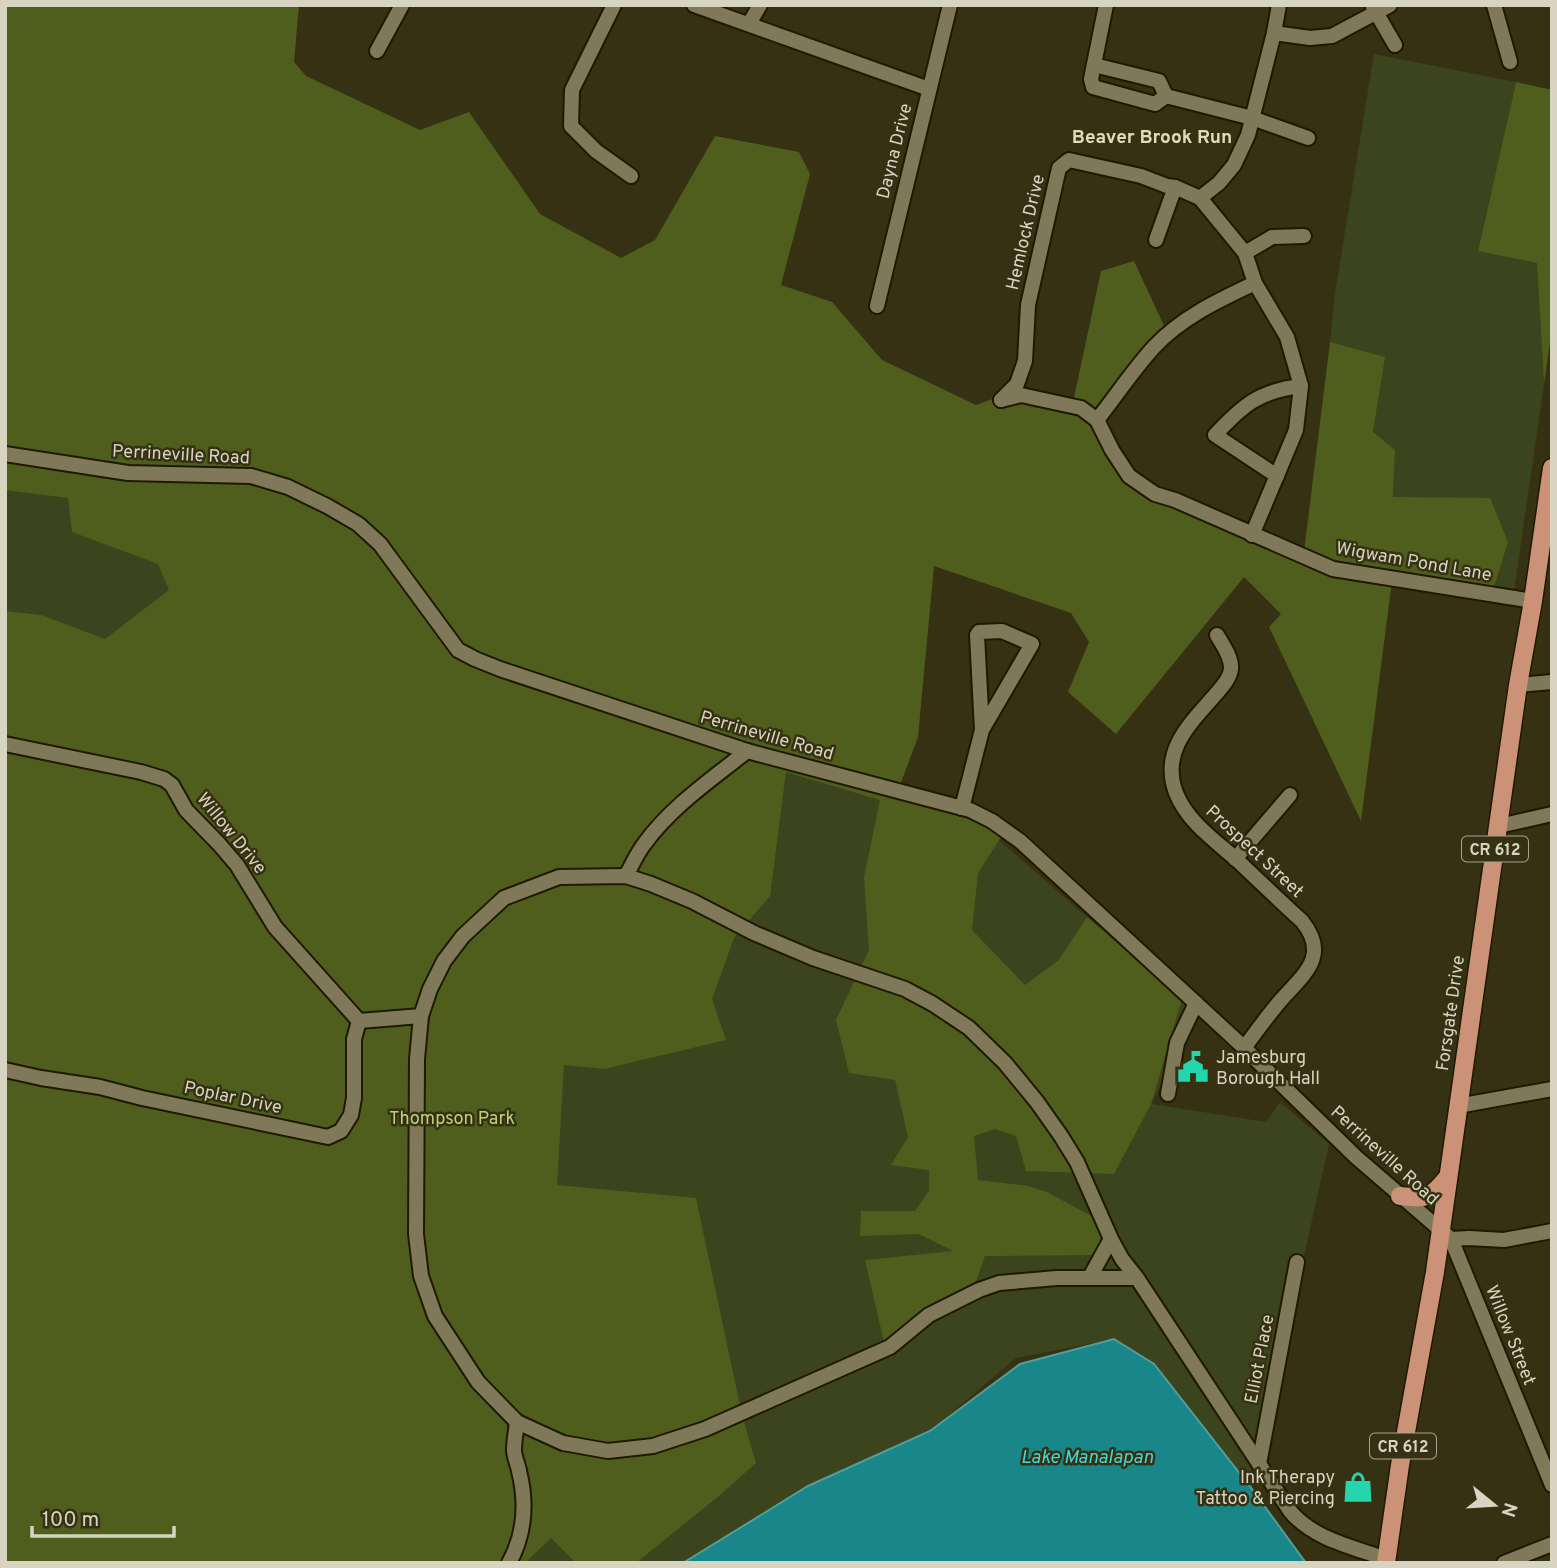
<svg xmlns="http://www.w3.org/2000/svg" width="1557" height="1568" viewBox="0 0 1557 1568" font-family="Overpass,sans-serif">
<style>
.green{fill:#3b441c}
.forest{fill:#4f5e1c}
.water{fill:#19878a;stroke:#529e9b;stroke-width:2}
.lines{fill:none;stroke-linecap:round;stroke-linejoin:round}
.minor-casing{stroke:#1f1900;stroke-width:18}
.major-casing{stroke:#1f1900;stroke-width:21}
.minor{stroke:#807959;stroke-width:14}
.major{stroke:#cb9278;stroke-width:18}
.labels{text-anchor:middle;stroke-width:5;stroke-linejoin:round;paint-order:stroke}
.shield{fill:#373113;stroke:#a7a38e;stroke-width:2}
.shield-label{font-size:16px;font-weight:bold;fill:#d7d4c2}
.street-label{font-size:18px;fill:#d7d4c2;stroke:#373113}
.poi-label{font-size:18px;fill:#d7d4c2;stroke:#373113;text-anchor:start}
.park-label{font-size:18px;fill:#bbd275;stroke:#373113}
.neighbourhood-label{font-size:19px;font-weight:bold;fill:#e2dbb8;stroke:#373113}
.water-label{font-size:19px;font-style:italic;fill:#42d7da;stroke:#373113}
</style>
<rect width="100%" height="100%" fill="#373113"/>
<g class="green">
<polygon points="1374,54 1516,82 1478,250 1537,263 1544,384 1513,599 1491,596 1393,497 1395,450 1373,433 1384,357 1330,342 1335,293"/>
<polygon points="5,451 458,650 962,808 1087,917 1196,1003 1152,1104 1266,1122 1280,1102 1329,1144 1252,1489 1154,1364 1114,1339 1016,1358 930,1431 808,1486 683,1563 5,1563"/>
</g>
<g class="forest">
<polygon points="5,5 299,5 294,62 306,76 420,130 469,112 540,214 621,258 655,240 715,136 799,152 810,174 781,285 832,302 882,360 976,405 1009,393 1072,407 1101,271 1134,261 1166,330 1090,421 1112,466 1303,560 1330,342 1385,357 1373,432 1395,450 1393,497 1490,498 1508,542 1491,596 1392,581 1361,821 1269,627 1281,614 1244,577 1116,734 1068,692 1089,642 1071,613 934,566 918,737 896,796 956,812 974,820 1001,837 978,873 972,930 1025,985 1059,960 1087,917 1182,999 1151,1104 1114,1174 1026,1171 1016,1136 995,1129 974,1136 978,1180 1028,1186 1047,1192 1106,1224 1095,1255 985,1256 976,1281 907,1330 884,1342 865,1260 953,1251 919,1234 860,1236 861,1211 915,1211 929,1191 929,1170 891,1165 908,1137 895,1080 849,1073 836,1020 869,950 864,877 880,800 786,772 770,896 734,938 712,999 726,1040 604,1069 564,1065 557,1185 696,1198 742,1415 756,1463 720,1495 636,1563 576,1563 551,1538 525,1563 5,1563 5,611 41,615 105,639 169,590 158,564 72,532 68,498 5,490"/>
<polygon points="1516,82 1552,90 1552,329 1544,384 1537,263 1478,251"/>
</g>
<polygon class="water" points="1114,1339 1154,1364 1252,1489 1306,1563 683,1563 808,1486 930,1431 1020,1364"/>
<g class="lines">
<defs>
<g id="minor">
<polyline points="614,5 572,90 571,126 596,151 631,176"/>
<polyline points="694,5 929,89"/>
<polyline points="1106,5 1091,79 1093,87 1155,104 1166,96 1252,118 1308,138"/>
<polyline points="1494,5 1510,62"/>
<polyline points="1373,7 1395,45"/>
<polyline points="749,24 760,5"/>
<polyline points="1274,33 1310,38 1332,36 1390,5"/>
<polyline points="377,51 402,5"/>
<polyline points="1094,65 1159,81 1166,96"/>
<polyline points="1200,198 1219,183 1234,165 1248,135 1274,33 1279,5"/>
<polyline points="1156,240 1175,187"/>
<polyline points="1245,253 1272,237 1304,236"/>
<polyline points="877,306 950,5"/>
<polyline points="1001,400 1017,384 1025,361 1028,305 1059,168 1069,160 1141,176 1167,186 1175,187 1200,198 1245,253 1255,283 1287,337 1301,386 1296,430 1252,535"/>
<polyline points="1001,400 1021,395 1081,408 1097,420 1112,450 1129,476 1155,494 1175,500 1333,569 1533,601"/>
<path d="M1097 420C1116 396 1133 370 1154 347 1182 317 1219 300 1255 283"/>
<polyline points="5,454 128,473 251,476 288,487 327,506 358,524 380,544 458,650 475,659 500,669 747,751 970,810 992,821 1020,841 1238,1042 1356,1157 1451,1239 1469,1238 1504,1240 1552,1231"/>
<path d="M1277 476 1215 435C1243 405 1259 391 1301 386"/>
<path d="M1217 635C1222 644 1232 657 1231 669 1230 679 1221 688 1215 695 1190 724 1160 751 1176 793 1187 821 1214 840 1236 859 1258 880 1280 901 1302 921 1330 956 1304 974 1281 1000 1268 1015 1256 1032 1244 1048"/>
<polyline points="1518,685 1552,682"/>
<polyline points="5,744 141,772 164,779 172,785 186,810 219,844 237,865 275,927 359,1021 421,1016"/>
<polyline points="962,808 982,730 1032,644 1002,631 979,632 977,635 982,730"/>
<polyline points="1499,826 1552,814"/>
<polyline points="1235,859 1290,795"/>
<path d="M626 876C632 865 637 853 645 843 672 806 711 780 747 751"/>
<polyline points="5,1070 41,1078 100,1087 142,1098 328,1137 341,1131 351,1115 354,1098 354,1039 359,1021"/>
<polyline points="1168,1094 1177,1043 1196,1003"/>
<polyline points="1458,1106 1552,1089"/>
<polyline points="1451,1239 1552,1485"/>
<polyline points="1090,1277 1111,1239"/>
<path d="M1137 1278H1057L999 1283 979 1290 929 1315 890 1347 705 1429 653 1446 608 1451 563 1443 517 1422 478 1382 435 1316 421 1276 416 1234 417 1059 421 1016 430 989 444 961 463 936 504 898 559 877 626 876 651 884 692 901 754 933 813 958 905 989 933 1004 969 1028 1005 1063 1037 1102 1061 1136 1077 1162 1111 1239 1122 1259 1137 1278 1290 1511C1313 1539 1353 1547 1386 1559"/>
<polyline points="1259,1464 1297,1262"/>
<path d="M509 1563C525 1534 527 1503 519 1471 518 1464 514 1457 514 1450 514 1441 516 1431 517 1422"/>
<polyline points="1504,1563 1552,1544"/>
</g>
<g id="major">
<path d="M1400 1196C1428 1199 1431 1198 1448 1177"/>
<polyline points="1386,1563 1400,1465 1435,1272 1518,685 1533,601 1552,468"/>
</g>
</defs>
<use href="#minor" class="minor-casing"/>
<use href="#major" class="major-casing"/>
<use href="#minor" class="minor"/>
<use href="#major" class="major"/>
</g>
<defs>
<symbol id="civic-bare" viewBox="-9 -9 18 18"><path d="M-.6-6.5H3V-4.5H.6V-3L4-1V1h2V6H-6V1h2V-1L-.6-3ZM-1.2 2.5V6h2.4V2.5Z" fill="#25d5ae" stroke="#373113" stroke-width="2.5" paint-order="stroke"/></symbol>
<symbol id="shop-bare" viewBox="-9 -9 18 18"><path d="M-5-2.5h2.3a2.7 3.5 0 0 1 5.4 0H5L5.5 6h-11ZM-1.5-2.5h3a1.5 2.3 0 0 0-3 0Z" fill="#25d5ae" stroke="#373113" stroke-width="2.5" paint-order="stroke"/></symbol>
</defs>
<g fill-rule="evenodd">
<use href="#civic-bare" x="1171" y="1045" width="44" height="44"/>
<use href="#shop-bare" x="1336" y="1465" width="44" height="44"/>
</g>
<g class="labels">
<g class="shield">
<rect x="1462" y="836.5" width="66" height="25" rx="5"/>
<rect x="1370" y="1433.5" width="66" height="25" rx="5"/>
</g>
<g class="shield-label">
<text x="1495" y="855">CR 612</text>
<text x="1403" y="1452">CR 612</text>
</g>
<g class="street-label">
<text transform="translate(894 151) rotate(-76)" y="6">Dayna Drive</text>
<text transform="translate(1025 232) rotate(-77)" y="6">Hemlock Drive</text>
<text transform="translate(181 454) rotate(3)" y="6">Perrineville Road</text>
<text transform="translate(1414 561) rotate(10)" y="6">Wigwam Pond Lane</text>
<text transform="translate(767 735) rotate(16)" y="6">Perrineville Road</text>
<text transform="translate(232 833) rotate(51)" y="6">Willow Drive</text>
<text transform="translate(1255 851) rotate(43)" y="6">Prospect Street</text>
<text transform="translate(1450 1013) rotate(-82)" y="6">Forsgate Drive</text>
<text transform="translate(233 1097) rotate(12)" y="6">Poplar Drive</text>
<text transform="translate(1385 1155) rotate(42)" y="6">Perrineville Road</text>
<text transform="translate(1511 1335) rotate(68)" y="6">Willow Street</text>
<text transform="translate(1259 1359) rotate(-79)" y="6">Elliot Place</text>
</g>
<g class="poi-label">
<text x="1216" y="1063">Jamesburg<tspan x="1216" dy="21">Borough Hall</tspan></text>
<text x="1335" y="1483" text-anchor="end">Ink Therapy<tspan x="1335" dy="21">Tattoo &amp; Piercing</tspan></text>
</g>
<g class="park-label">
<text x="452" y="1124">Thompson Park</text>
</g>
<g class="neighbourhood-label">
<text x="1152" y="143">Beaver Brook Run</text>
</g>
<g class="water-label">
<text x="1087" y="1463">Lake Manalapan</text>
</g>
</g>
<rect width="1557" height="1568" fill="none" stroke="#d7d4c2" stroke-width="14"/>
<g transform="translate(1494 1505) rotate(108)" stroke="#373113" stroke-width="5" paint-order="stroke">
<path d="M0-5L12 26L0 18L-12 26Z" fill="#d7d4c2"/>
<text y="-10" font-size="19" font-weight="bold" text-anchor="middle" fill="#d7d4c2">N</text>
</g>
<path d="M32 1526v10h142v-10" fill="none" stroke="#d7d4c2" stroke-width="3.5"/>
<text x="42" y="1526" font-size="21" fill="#d7d4c2" stroke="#373113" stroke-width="5" paint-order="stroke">100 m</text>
</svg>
